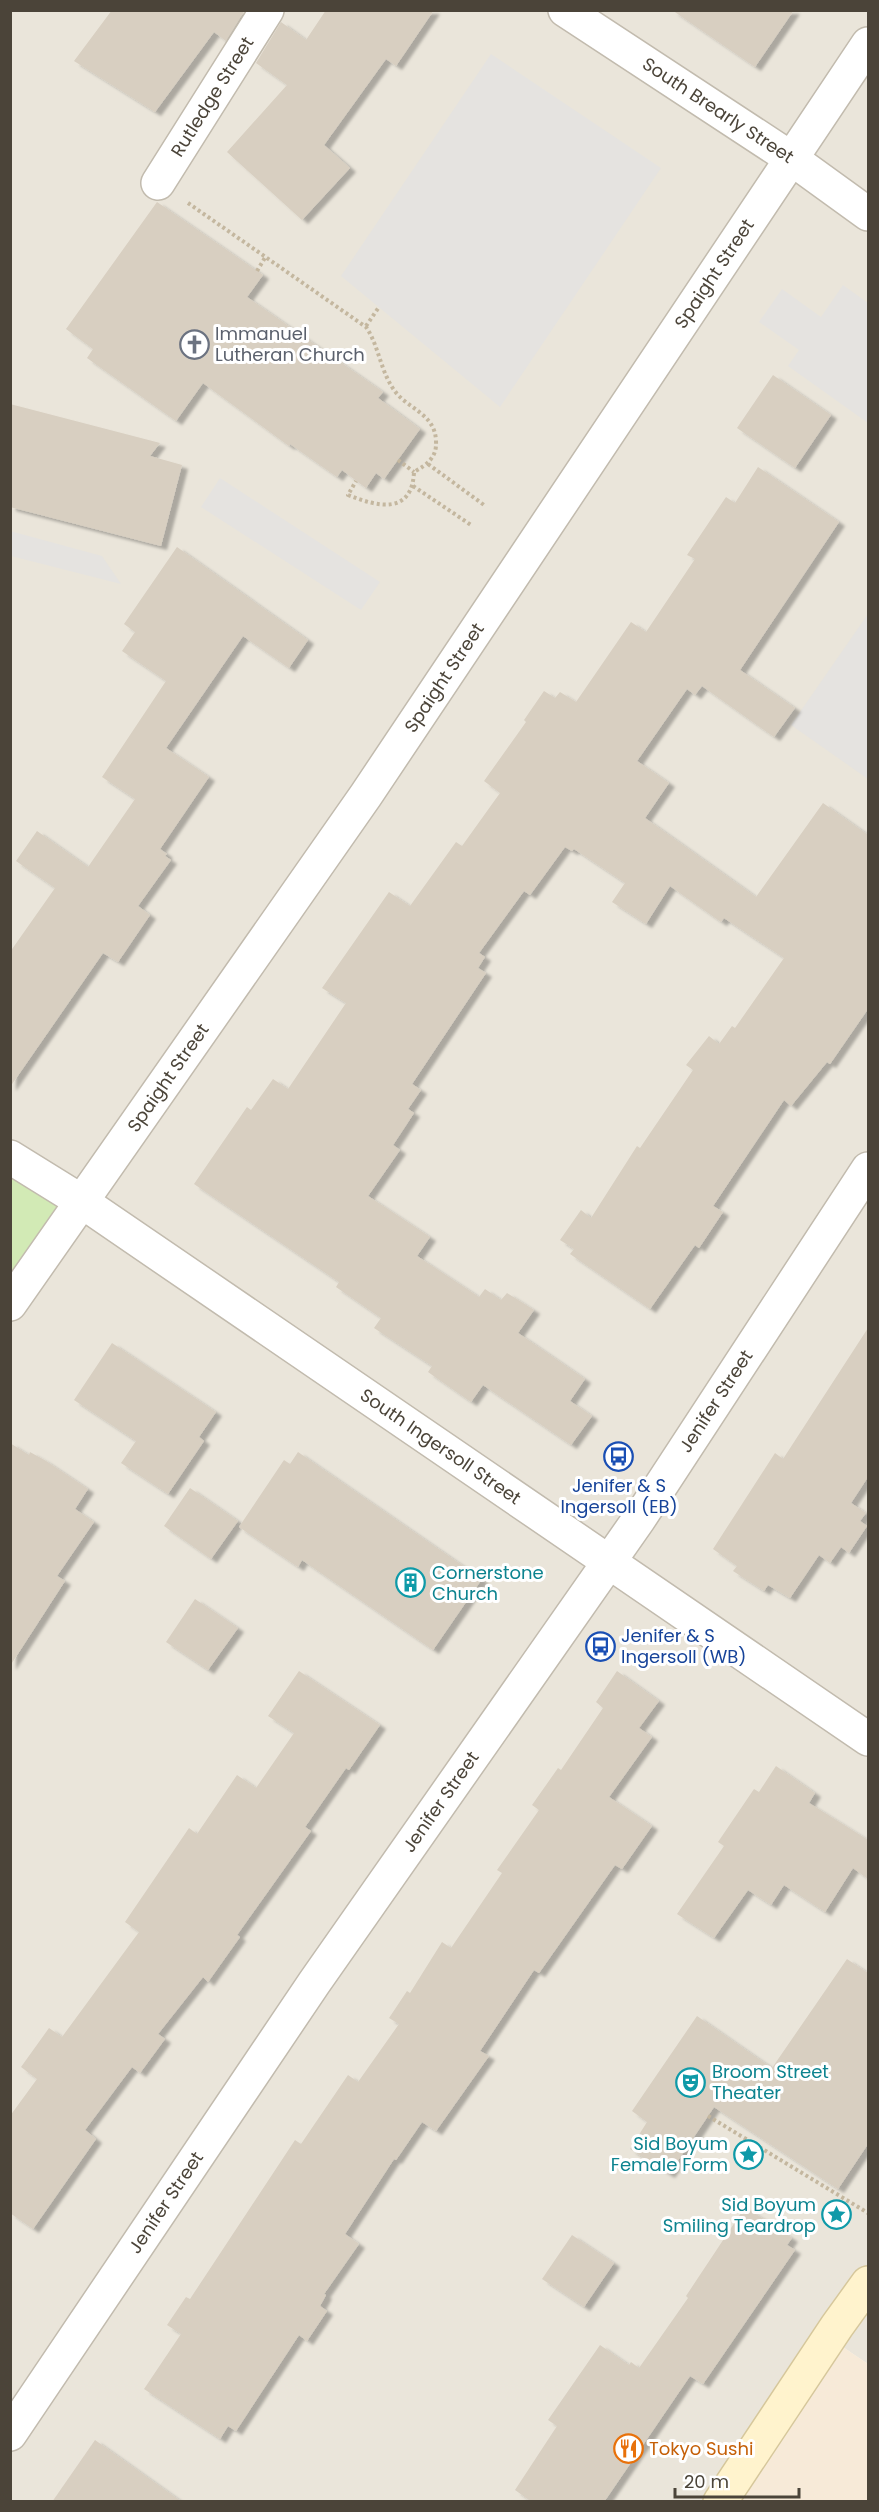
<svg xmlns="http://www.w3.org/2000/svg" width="879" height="2512" viewBox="0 0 879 2512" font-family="Poppins,sans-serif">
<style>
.residential{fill:#eae5da}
.commercial{fill:#f7ead8}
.green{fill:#d2eab5}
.parking{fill:#e5e3e0}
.building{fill:#d8cfc1;filter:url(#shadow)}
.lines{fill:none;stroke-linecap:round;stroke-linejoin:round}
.street-casing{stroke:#c2bbae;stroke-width:36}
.secondary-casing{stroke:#d6c79b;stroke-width:36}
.path{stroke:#c4b79f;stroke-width:4;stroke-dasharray:3 3;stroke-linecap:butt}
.street{stroke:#fff;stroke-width:33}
.secondary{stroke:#fff3cd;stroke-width:33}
.labels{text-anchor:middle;stroke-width:6;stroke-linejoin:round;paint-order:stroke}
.street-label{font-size:18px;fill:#4b4439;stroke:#fff}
.worship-label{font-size:18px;fill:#5b616d;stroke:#fff;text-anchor:start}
.transit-label{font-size:18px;fill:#164399;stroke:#fff}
.culture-label{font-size:18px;fill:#0d838f;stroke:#fff;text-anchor:start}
.food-label{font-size:18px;fill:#c56008;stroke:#fff;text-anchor:start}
</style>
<defs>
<filter id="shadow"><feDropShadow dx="6" dy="4" stdDeviation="1.5" flood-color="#0004"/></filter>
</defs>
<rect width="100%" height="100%" fill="#f6f3ec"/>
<polygon class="residential" points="11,11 868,11 868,2364 834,2341 724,2501 11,2502"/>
<polygon class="commercial" points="834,2341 868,2364 868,2501 724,2502"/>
<polygon class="green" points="11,1157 81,1201 11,1304"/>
<g class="parking">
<polygon points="491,54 661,168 500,407 341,276"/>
<polygon points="843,285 868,303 868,423 788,366 799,350 759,322 782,289 821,317"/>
<polygon points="220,478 380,582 361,610 201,507"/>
<polygon points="10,531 102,556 121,584 11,556"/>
<polygon points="868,614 868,779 791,725"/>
</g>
<g class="building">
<polygon points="112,10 245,10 226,41 214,32 155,112 74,61"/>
<polygon points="326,10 434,10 396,66 386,59 324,145 350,168 302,220 227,152 287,85 256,63 281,22 306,40"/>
<polygon points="672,10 794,10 755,67"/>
<polygon points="157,202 263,275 247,297 383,392 378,398 420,429 384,479 376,473 366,488 342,470 337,477 290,444 289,446 203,383 176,421 87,358 93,349 66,329"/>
<polygon points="773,375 831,415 795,468 737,428"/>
<polygon points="10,404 160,443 150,456 182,465 161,546 10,507"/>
<polygon points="758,467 839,522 740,670 795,708 774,737 702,686 695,695 687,689 637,761 669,783 645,818 756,897 823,803 868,835 868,1009 830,1064 827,1062 791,1106 784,1100 713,1206 723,1212 699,1248 695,1245 650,1309 570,1254 574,1249 560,1240 581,1210 591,1218 637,1146 640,1148 693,1070 686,1065 709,1036 719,1044 732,1026 735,1028 784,958 724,918 721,922 670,886 646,924 612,902 625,883 574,849 572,851 565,847 530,895 524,891 479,953 485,957 478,968 486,973 412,1084 421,1090 408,1109 414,1113 393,1145 400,1150 368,1196 430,1237 417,1256 479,1297 485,1289 501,1300 507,1293 534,1310 518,1333 585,1379 570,1401 592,1416 571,1445 483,1385 471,1402 428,1372 432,1366 374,1328 381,1318 336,1287 339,1282 194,1184 247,1107 251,1110 273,1079 288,1089 346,1003 322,988 389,892 410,906 456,842 462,846 500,793 484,781 526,722 524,720 544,691 555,698 560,692 576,702 631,622 646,632 695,559 687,555 726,497 735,503"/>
<polygon points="177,547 308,640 289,668 243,636 166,748 209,777 160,849 167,854 165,856 171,860 138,906 150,915 118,962 103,953 10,1087 10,952 55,888 16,861 37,831 88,867 135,799 102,777 166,681 122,651 135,632 124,624"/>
<polygon points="868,1328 868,1477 851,1503 866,1513 860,1521 867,1526 849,1553 841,1547 830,1563 819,1555 790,1598 768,1585 764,1591 733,1571 737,1566 713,1549 775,1453 783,1459"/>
<polygon points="112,1343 216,1412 199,1437 204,1441 168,1494 121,1463 136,1441 74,1400"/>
<polygon points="10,1443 29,1455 30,1452 46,1461 88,1489 75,1509 94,1522 57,1576 65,1581 10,1666"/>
<polygon points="298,1452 482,1579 433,1650 302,1560 298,1567 239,1527 284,1460 290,1464"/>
<polygon points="190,1488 238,1521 211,1559 164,1526"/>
<polygon points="195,1599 238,1628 208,1670 166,1642"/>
<polygon points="299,1671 380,1725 349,1770 346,1768 305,1827 311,1831 237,1935 240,1937 208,1982 203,1977 158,2034 165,2039 140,2073 132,2067 85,2130 96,2139 33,2229 10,2213 10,2116 37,2079 21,2067 49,2028 62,2037 139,1932 125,1922 189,1828 197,1834 237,1775 256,1788 294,1733 268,1716"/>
<polygon points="617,1671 659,1701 639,1728 652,1737 609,1797 652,1826 622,1869 615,1865 539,1973 534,1970 480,2051 489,2056 436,2131 422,2122 396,2160 394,2159 345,2234 359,2244 324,2294 326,2295 320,2306 327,2311 307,2341 299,2335 236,2431 228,2426 220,2439 144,2389 181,2334 167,2325 186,2297 190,2299 295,2140 301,2144 348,2075 358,2082 399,2024 389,2018 407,1991 410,1993 442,1942 451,1948 502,1873 497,1870 539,1810 532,1805 558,1768 561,1770 603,1708 596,1702"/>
<polygon points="776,1766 815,1793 809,1803 868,1840 868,1879 853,1868 825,1912 784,1885 771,1905 748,1890 714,1938 677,1914 724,1846 718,1842 754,1789 759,1792"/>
<polygon points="847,1959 868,1973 868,2144 838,2189 714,2107 669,2174 630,2149 647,2122 632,2111 697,2016 772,2068"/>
<polygon points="745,2207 792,2238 787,2245 795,2250 703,2384 690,2376 604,2502 532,2502 515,2490 557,2426 548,2420 600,2345 629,2365 631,2362 639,2368 688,2298 686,2296"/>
<polygon points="572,2235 614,2263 584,2307 542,2279"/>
<polygon points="95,2440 182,2502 52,2502"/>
</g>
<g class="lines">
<defs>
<g id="street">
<path id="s1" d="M565 10 792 159 868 214"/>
<path id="s2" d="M158 183 267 10"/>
<path id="s3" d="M10 1157 81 1201 868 1739"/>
<path id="s4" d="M10 1304 366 795 868 44"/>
<path id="s5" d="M10 2434 314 1983 639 1519 868 1169"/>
</g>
<polyline id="secondary" points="720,2502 837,2326 868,2283"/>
</defs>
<use href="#street" class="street-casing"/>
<use href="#secondary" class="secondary-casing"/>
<g class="path">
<path d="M188 203 366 327C379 346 380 370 394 390 407 409 435 413 436 441 437 457 428 464 414 472 412 515 378 507 348 495L356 481"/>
<polyline points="257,271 266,256"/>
<polyline points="366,326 379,307"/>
<polyline points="398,460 414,472"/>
<polyline points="428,464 484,505"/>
<polyline points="413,486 471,525"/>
<polyline points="708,2116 868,2213"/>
</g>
<use href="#street" class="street"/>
<use href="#secondary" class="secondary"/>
</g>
<defs>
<symbol id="church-ring" viewBox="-11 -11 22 22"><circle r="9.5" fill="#fff" stroke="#6b7280" stroke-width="1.5"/><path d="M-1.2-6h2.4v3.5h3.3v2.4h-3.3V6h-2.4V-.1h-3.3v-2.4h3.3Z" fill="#6b7280"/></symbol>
<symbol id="bus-ring" viewBox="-11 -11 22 22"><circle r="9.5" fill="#fff" stroke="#1a4fb4" stroke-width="1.5"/><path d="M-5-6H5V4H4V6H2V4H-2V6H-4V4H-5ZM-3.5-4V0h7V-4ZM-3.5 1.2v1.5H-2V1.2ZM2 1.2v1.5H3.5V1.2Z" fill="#1a4fb4"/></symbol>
<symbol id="building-ring" viewBox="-11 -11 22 22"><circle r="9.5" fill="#fff" stroke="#0f9aa8" stroke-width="1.5"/><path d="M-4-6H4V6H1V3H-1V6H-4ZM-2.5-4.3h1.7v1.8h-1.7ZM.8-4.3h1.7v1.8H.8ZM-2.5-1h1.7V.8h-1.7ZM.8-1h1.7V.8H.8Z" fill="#0f9aa8"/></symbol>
<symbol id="theatre-ring" viewBox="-11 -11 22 22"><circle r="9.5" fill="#fff" stroke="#0f9aa8" stroke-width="1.5"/><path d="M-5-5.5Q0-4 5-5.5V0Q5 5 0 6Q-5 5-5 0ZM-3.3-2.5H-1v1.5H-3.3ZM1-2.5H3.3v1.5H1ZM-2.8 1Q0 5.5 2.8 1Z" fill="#0f9aa8"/></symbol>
<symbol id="sight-ring" viewBox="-11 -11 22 22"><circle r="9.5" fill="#fff" stroke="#0f9aa8" stroke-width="1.5"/><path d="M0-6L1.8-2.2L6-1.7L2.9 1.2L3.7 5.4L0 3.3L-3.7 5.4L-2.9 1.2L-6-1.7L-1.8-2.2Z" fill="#0f9aa8"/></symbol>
<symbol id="restaurant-ring" viewBox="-11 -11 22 22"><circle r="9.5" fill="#fff" stroke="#e8710a" stroke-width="1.5"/><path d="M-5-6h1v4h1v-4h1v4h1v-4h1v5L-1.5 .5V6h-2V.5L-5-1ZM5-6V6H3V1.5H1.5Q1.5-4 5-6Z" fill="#e8710a"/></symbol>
</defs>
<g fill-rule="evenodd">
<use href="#church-ring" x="178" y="328" width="33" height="33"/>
<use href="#bus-ring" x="602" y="1440" width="33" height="33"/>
<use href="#building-ring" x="394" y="1566" width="33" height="33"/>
<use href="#bus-ring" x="584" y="1630" width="33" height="33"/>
<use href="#theatre-ring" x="674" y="2066" width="33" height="33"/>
<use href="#sight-ring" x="732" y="2138" width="33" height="33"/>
<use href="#sight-ring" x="820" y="2198" width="33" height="33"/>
<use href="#restaurant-ring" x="612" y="2432" width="33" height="33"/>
</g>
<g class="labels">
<g class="street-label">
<text dy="6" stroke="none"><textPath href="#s2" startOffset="102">Rutledge Street</textPath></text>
<text dy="6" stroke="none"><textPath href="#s1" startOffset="183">South Brearly Street</textPath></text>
<text dy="6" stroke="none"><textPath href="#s4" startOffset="1248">Spaight Street</textPath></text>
<text dy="6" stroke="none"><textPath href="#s4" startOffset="762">Spaight Street</textPath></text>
<text dy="6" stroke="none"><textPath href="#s4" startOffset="276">Spaight Street</textPath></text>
<text dy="6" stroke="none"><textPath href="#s5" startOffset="1251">Jenifer Street</textPath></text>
<text dy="6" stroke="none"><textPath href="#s3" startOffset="519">South Ingersoll Street</textPath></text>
<text dy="6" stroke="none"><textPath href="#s5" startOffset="765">Jenifer Street</textPath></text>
<text dy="6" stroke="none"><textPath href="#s5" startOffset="279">Jenifer Street</textPath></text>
</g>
<g class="worship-label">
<text x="215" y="340">Immanuel<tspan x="215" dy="21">Lutheran Church</tspan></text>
</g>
<g class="transit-label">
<text x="619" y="1492">Jenifer &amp; S<tspan x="619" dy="21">Ingersoll (EB)</tspan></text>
<text x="621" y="1642" text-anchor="start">Jenifer &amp; S<tspan x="621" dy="21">Ingersoll (WB)</tspan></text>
</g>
<g class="culture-label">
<text x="432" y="1579">Cornerstone<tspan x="432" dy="21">Church</tspan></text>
<text x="712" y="2078">Broom Street<tspan x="712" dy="21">Theater</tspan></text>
<text x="728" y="2150" text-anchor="end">Sid Boyum<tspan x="728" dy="21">Female Form</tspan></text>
<text x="816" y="2211" text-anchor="end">Sid Boyum<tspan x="816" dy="21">Smiling Teardrop</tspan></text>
</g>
<g class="food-label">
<text x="649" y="2455">Tokyo Sushi</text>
</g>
</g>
<rect width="879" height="2512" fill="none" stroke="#4b4439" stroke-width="24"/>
<path d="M675 2488v9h124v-9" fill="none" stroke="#4b4439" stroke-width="3"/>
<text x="684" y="2488" font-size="18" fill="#4b4439" stroke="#ffffff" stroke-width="4.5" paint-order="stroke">20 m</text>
</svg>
